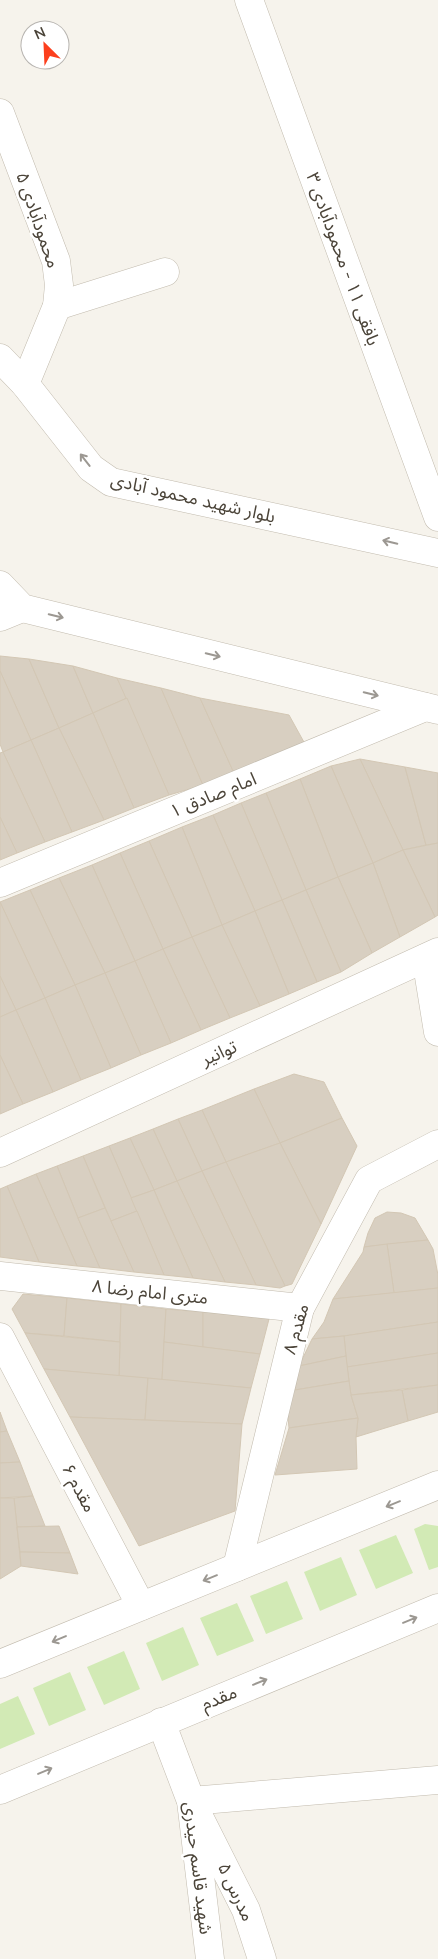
<svg xmlns="http://www.w3.org/2000/svg" width="438" height="1959" viewBox="0 0 438 1959" font-family="Mulish,'Noto Sans Arabic',sans-serif">
<style>
.green{fill:#d2eab5}
.building{fill:#d8cfc1;stroke:#d3c7b4}
.lines{fill:none;stroke-linecap:round;stroke-linejoin:round}
.minor-casing{stroke:#c2bbae;stroke-width:29}
.tertiary-casing{stroke:#c2bbae;stroke-width:29}
.minor{stroke:#fff;stroke-width:28}
.tertiary{stroke:#fff;stroke-width:28}
.oneway{stroke:#9c9892}
.labels{text-anchor:middle;stroke-width:5;stroke-linejoin:round;paint-order:stroke}
.street-label{font-size:18px;fill:#4b4439;stroke:#fff}
</style>
<rect width="100%" height="100%" fill="#f6f3ec"/>
<g class="green">
<polygon points="425,1524 438,1526 438,1567 429,1570 414,1529"/>
<polygon points="396,1535 413,1573 376,1589 359,1550"/>
<polygon points="341,1557 357,1595 320,1611 304,1572"/>
<polygon points="287,1581 303,1619 266,1634 250,1596"/>
<polygon points="237,1603 254,1641 217,1656 200,1618"/>
<polygon points="183,1627 199,1665 162,1681 146,1643"/>
<polygon points="124,1651 140,1689 104,1705 87,1667"/>
<polygon points="70,1672 86,1710 49,1726 33,1688"/>
<polygon points="18,1696 35,1734 0,1749 0,1704"/>
</g>
<g class="building">
<polygon points="0,656 29,659 59,728 31,740 0,671"/>
<polygon points="29,659 73,666 93,713 59,728"/>
<polygon points="73,666 117,678 127,698 93,713"/>
<polygon points="0,671 31,740 3,752 0,744"/>
<polygon points="117,678 161,688 203,785 169,795"/>
<polygon points="161,688 200,698 234,773 203,785"/>
<polygon points="127,698 169,795 134,808 93,713"/>
<polygon points="200,698 289,715 305,744 234,773"/>
<polygon points="93,713 134,808 104,820 59,728"/>
<polygon points="59,728 104,820 72,832 31,740"/>
<polygon points="31,740 72,832 45,842 3,752"/>
<polygon points="3,752 45,842 17,853 0,817 0,753"/>
<polygon points="360,759 405,767 426,845 403,850"/>
<polygon points="360,759 403,850 373,863 331,766"/>
<polygon points="331,766 373,863 338,877 300,779"/>
<polygon points="405,767 438,773 438,843 426,845"/>
<polygon points="300,779 338,877 306,890 266,793"/>
<polygon points="266,793 306,890 282,900 241,803"/>
<polygon points="241,803 282,900 255,911 213,815"/>
<polygon points="213,815 255,911 222,925 182,827"/>
<polygon points="0,817 17,853 0,860"/>
<polygon points="182,827 222,925 192,937 149,841"/>
<polygon points="149,841 192,937 163,949 120,853"/>
<polygon points="438,843 438,915 435,917 403,850"/>
<polygon points="403,850 435,917 400,937 373,863"/>
<polygon points="120,853 163,949 135,961 92,865"/>
<polygon points="373,863 400,937 372,953 338,877"/>
<polygon points="92,865 135,961 105,973 59,878"/>
<polygon points="338,877 372,953 341,972 306,890"/>
<polygon points="59,878 105,973 75,985 30,890"/>
<polygon points="30,890 75,985 45,998 0,902"/>
<polygon points="306,890 341,972 317,982 282,900"/>
<polygon points="282,900 317,982 289,994 255,911"/>
<polygon points="0,902 45,998 16,1010 0,976"/>
<polygon points="255,911 289,994 260,1006 222,925"/>
<polygon points="222,925 260,1006 230,1018 192,937"/>
<polygon points="192,937 230,1018 201,1030 163,949"/>
<polygon points="163,949 201,1030 171,1043 135,961"/>
<polygon points="135,961 171,1043 141,1055 105,973"/>
<polygon points="105,973 141,1055 111,1068 75,985"/>
<polygon points="0,976 16,1010 0,1017"/>
<polygon points="75,985 111,1068 81,1080 45,998"/>
<polygon points="45,998 81,1080 53,1092 16,1010"/>
<polygon points="16,1010 53,1092 23,1104 0,1055 0,1017"/>
<polygon points="0,1055 23,1104 0,1114"/>
<polygon points="294,1074 324,1082 342,1118 280,1143 254,1089"/>
<polygon points="254,1089 280,1143 226,1162 202,1110"/>
<polygon points="202,1110 226,1162 202,1171 178,1119"/>
<polygon points="342,1118 357,1146 321,1224 280,1143"/>
<polygon points="178,1119 202,1171 177,1181 153,1129"/>
<polygon points="153,1129 177,1181 154,1190 130,1138"/>
<polygon points="130,1138 154,1190 131,1198 109,1146"/>
<polygon points="280,1143 321,1224 292,1284 285,1286 226,1162"/>
<polygon points="109,1146 137,1211 111,1221 83,1156"/>
<polygon points="83,1156 105,1208 78,1218 57,1166"/>
<polygon points="226,1162 285,1286 280,1288 256,1285 202,1171"/>
<polygon points="57,1166 78,1218 100,1268 77,1266 36,1174"/>
<polygon points="202,1171 256,1285 225,1282 177,1181"/>
<polygon points="36,1174 77,1266 39,1262 7,1186"/>
<polygon points="177,1181 225,1282 193,1278 154,1190"/>
<polygon points="7,1186 39,1262 0,1257 0,1189"/>
<polygon points="154,1190 159,1202 193,1278 164,1275 131,1198"/>
<polygon points="105,1208 111,1221 134,1272 100,1268 78,1218"/>
<polygon points="137,1211 164,1275 134,1272 111,1221"/>
<polygon points="387,1212 401,1213 415,1218 428,1240 364,1247 368,1233 375,1218"/>
<polygon points="428,1240 433,1249 438,1275 438,1288 394,1293 387,1244"/>
<polygon points="387,1244 394,1293 333,1299 363,1252 364,1247"/>
<polygon points="438,1288 438,1322 344,1336 312,1339 324,1322 333,1299"/>
<polygon points="23,1294 67,1298 64,1336 25,1333 12,1309"/>
<polygon points="67,1298 121,1304 120,1342 64,1336"/>
<polygon points="121,1304 166,1309 162,1380 119,1376"/>
<polygon points="166,1309 203,1312 203,1347 164,1342"/>
<polygon points="203,1312 269,1319 260,1354 203,1347"/>
<polygon points="438,1322 438,1353 347,1367 344,1336"/>
<polygon points="25,1333 120,1342 119,1376 44,1369"/>
<polygon points="344,1336 346,1356 299,1366 312,1339"/>
<polygon points="164,1342 260,1354 251,1388 162,1380"/>
<polygon points="438,1353 438,1385 351,1395 347,1367"/>
<polygon points="346,1356 349,1381 295,1390 299,1366"/>
<polygon points="44,1369 148,1378 145,1420 70,1417"/>
<polygon points="148,1378 251,1388 242,1424 145,1420"/>
<polygon points="349,1381 351,1395 358,1418 289,1428 286,1396 295,1390"/>
<polygon points="438,1385 438,1412 408,1421 402,1390"/>
<polygon points="402,1390 408,1421 356,1437 358,1418 351,1395"/>
<polygon points="0,1412 7,1431 0,1432"/>
<polygon points="70,1417 242,1424 235,1511 139,1546"/>
<polygon points="358,1418 356,1437 357,1469 275,1475 289,1428"/>
<polygon points="7,1431 20,1462 0,1463 0,1432"/>
<polygon points="20,1462 33,1496 0,1498 0,1463"/>
<polygon points="33,1496 45,1526 17,1527 14,1498"/>
<polygon points="0,1498 14,1498 21,1566 0,1579"/>
<polygon points="59,1526 70,1553 20,1552 17,1527"/>
<polygon points="20,1552 70,1553 78,1574 21,1566"/>
</g>
<g class="lines">
<defs>
<g id="minor">
<polyline points="249,0 438,517"/>
<polyline points="0,113 56,261 59,285 57,306 25,384"/>
<polyline points="57,306 165,272"/>
<polyline points="0,617 22,608"/>
<polyline points="0,883 425,707"/>
<polyline points="426,958 438,1032"/>
<polyline points="0,1276 300,1308"/>
<polyline points="0,1337 141,1606"/>
<polyline points="237,1567 300,1308 369,1180 438,1144"/>
<polyline points="0,1664 438,1485"/>
<polyline points="161,1722 191,1801 210,1959"/>
<polyline points="0,1790 438,1608"/>
<polyline points="262,1959 246,1910 191,1801 438,1780"/>
</g>
<g id="tertiary">
<polyline points="0,358 25,384 91,468 111,482 438,553"/>
<polyline points="0,585 22,608 438,710"/>
<polyline points="0,1153 438,952"/>
</g>
</defs>
<use href="#minor" class="minor-casing"/>
<use href="#tertiary" class="tertiary-casing"/>
<use href="#minor" class="minor"/>
<use href="#tertiary" class="tertiary"/>
</g>
<defs><path id="oneway-shaft" d="M-6 0H5M1.5-3L5.5 0L1.5 3" fill="none" stroke-width="1.6" stroke-linecap="round" stroke-linejoin="round" transform="scale(1.25)"/></defs>
<g class="oneway">
<use href="#oneway-shaft" transform="translate(85 460) rotate(-128)"/>
<use href="#oneway-shaft" transform="translate(390 542) rotate(-167)"/>
<use href="#oneway-shaft" transform="translate(56 616) rotate(14)"/>
<use href="#oneway-shaft" transform="translate(213 655) rotate(14)"/>
<use href="#oneway-shaft" transform="translate(371 694) rotate(14)"/>
<use href="#oneway-shaft" transform="translate(393 1504) rotate(158)"/>
<use href="#oneway-shaft" transform="translate(210 1578) rotate(158)"/>
<use href="#oneway-shaft" transform="translate(410 1620) rotate(-22)"/>
<use href="#oneway-shaft" transform="translate(59 1639) rotate(157)"/>
<use href="#oneway-shaft" transform="translate(260 1682) rotate(-22)"/>
<use href="#oneway-shaft" transform="translate(45 1771) rotate(-23)"/>
</g>
<g class="labels">
<g class="street-label">
<text transform="translate(38 220) rotate(71)" y="6">محمودآبادی ۵</text>
<text transform="translate(343 259) rotate(70)" y="6">بافقی ۱۱ - محمودآبادی ۳</text>
<text transform="translate(193 498) rotate(13)" y="6">بلوار شهید محمود آبادی</text>
<text transform="translate(213 795) rotate(-22)" y="6">امام صادق ۱</text>
<text transform="translate(219 1053) rotate(-24)" y="6">توانیر</text>
<text transform="translate(150 1292) rotate(6)" y="6">۸ متری امام رضا</text>
<text transform="translate(296 1329) rotate(-74)" y="6">مقدم ۸</text>
<text transform="translate(79 1488) rotate(62)" y="6">مقدم ۶</text>
<text transform="translate(219 1698) rotate(-22)" y="6">مقدم</text>
<text transform="translate(198 1868) rotate(83)" y="6">شهید قاسم حیدری</text>
<text transform="translate(236 1892) rotate(65)" y="6">مدرس ۵</text>
</g>
</g>
<g transform="translate(45 45) rotate(336)"><circle r="24" fill="#ffffff" stroke="#b7b4b0"/>
<path d="M0-4L9 19L0 12L-9 19Z" fill="#fc3f1d"/>
<text y="-8" font-size="14" font-weight="bold" text-anchor="middle" fill="#4b4439">N</text>
</g>
</svg>
